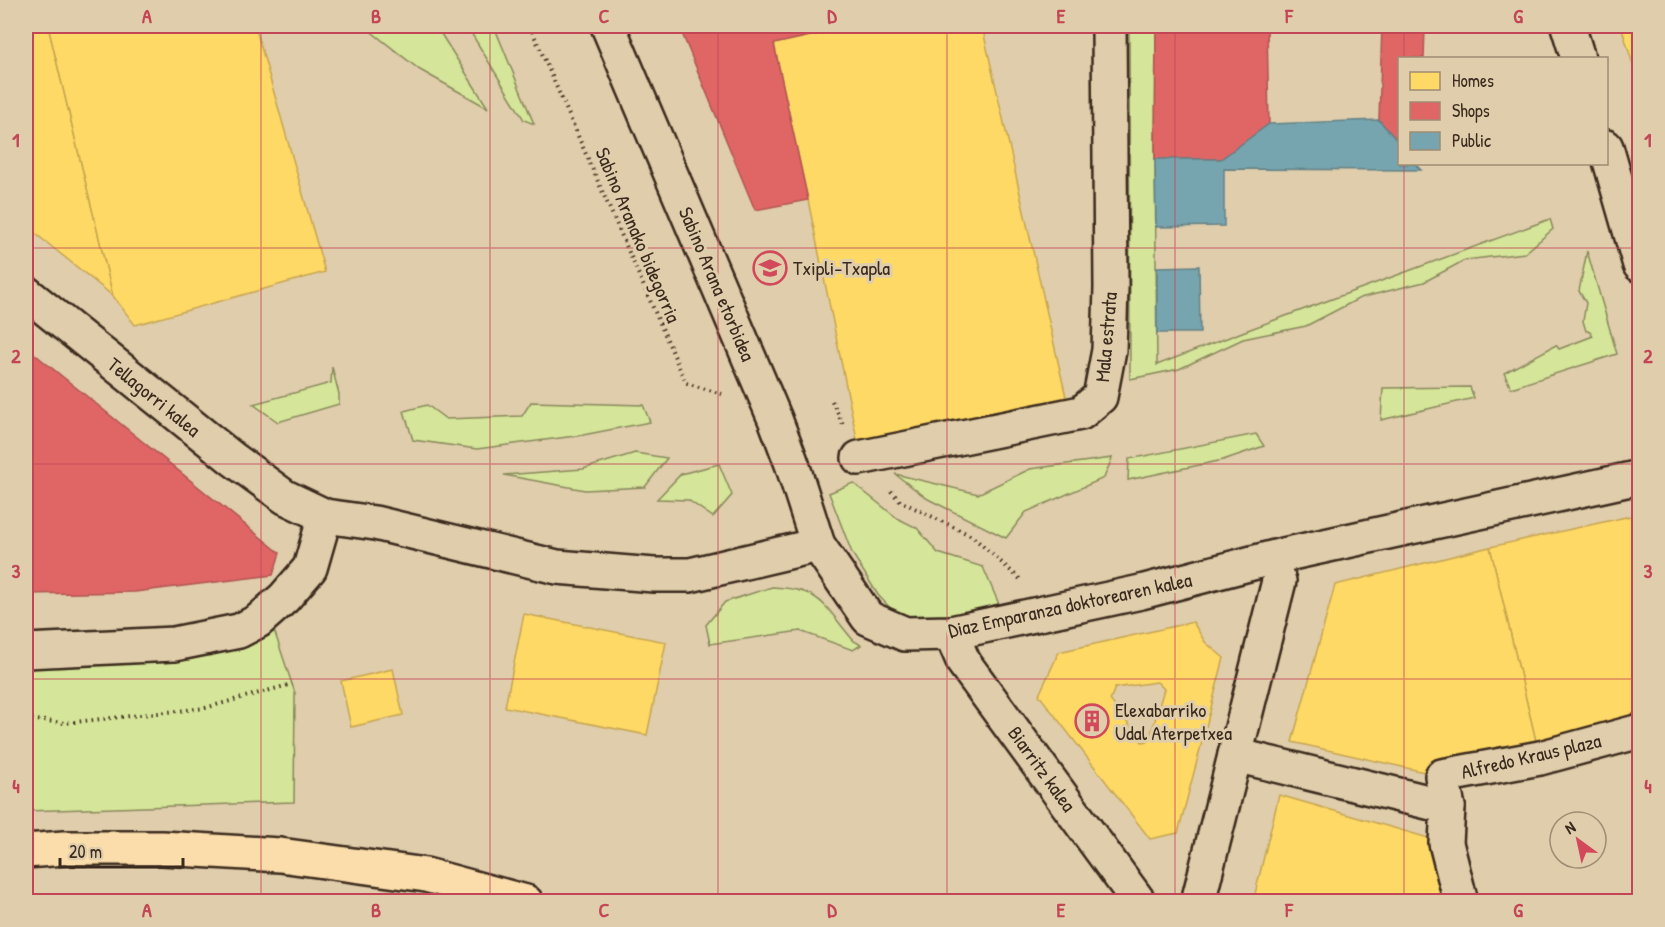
<svg xmlns="http://www.w3.org/2000/svg" width="1665" height="927" viewBox="0 0 1665 927" font-family="'Patrick Hand',sans-serif">
<style>
.green{fill:#d5e599;stroke:#88885c;stroke-width:1.5}
.homes{fill:#ffd966;stroke:#c4a450;stroke-width:1.5;fill-rule:evenodd}
.shops{fill:#e06666;stroke:#ae5450;stroke-width:1.5}
.public{fill:#76a5af;stroke:#648084;stroke-width:1.5}
.lines{fill:none;stroke-linecap:round;stroke-linejoin:round}
.pedestrian-casing{stroke:#3b2a1e;stroke-width:38}
.minor-casing{stroke:#3b2a1e;stroke-width:38}
.motorway-casing{stroke:#3b2a1e;stroke-width:38}
.path{stroke:#3b2a1e;stroke-width:4;stroke-dasharray:1.5 4.5;stroke-linecap:butt}
.pedestrian{stroke:#e0cdab;stroke-width:33}
.minor{stroke:#e0cdab;stroke-width:33}
.motorway{stroke:#fbddab;stroke-width:33}
.grid{fill:none;stroke:#c24655;stroke-width:1.5;stroke-opacity:0.55}
.labels{text-anchor:middle;stroke-width:6;stroke-linejoin:round;paint-order:stroke}
.street-label{font-size:20px;fill:#3b2a1e;stroke:#e0cdab}
.poi-label{font-size:20px;fill:#3b2a1e;stroke:#e0cdab;text-anchor:start}
.neatline{fill:none;stroke:#c24655;stroke-width:2}
.grid-label{font-size:20px;text-anchor:middle;font-weight:bold;fill:#c24655}
</style>
<rect width="100%" height="100%" fill="#e0cdab"/>
<filter id="ink" filterUnits="userSpaceOnUse"><feTurbulence type="fractalNoise" baseFrequency=".0167" numOctaves="2"/><feDisplacementMap in="SourceGraphic" scale="12" xChannelSelector="R" yChannelSelector="G"/><feConvolveMatrix kernelMatrix="1 2 1 2 8 2 1 2 1" color-interpolation-filters="sRGB"/></filter>
<g filter="url(#ink)">
<g class="green">
<polygon points="364,26 436,26 488,108 420,70"/>
<polygon points="467,26 494,26 534,124 524,120"/>
<polygon points="1129,26 1156,26 1155,159 1157,365 1245,331 1550,219 1553,229 1525,253 1465,260 1424,282 1360,298 1306,326 1243,339 1179,369 1130,379"/>
<polygon points="1587,251 1617,354 1511,388 1504,373 1556,345 1559,349 1593,336 1590,331 1586,331 1583,321 1586,303 1579,291"/>
<polygon points="332,367 339,394 339,404 278,422 253,404 331,383"/>
<polygon points="1470,387 1474,398 1381,420 1383,388"/>
<polygon points="531,402 643,405 650,422 583,435 477,449 413,440 404,411 427,405 446,419 522,416"/>
<polygon points="1256,434 1264,446 1223,460 1128,480 1129,459"/>
<polygon points="635,453 667,458 645,487 585,490 504,475 583,469"/>
<polygon points="1112,458 1104,478 1026,512 1006,538 928,499 895,474 978,494 1030,469"/>
<polygon points="719,464 732,495 713,517 688,500 657,499 681,474"/>
<polygon points="853,483 897,518 917,528 938,553 983,567 1001,609 922,626 893,611 878,595 852,553 829,493"/>
<path d="M772 587C824 589 824 607 854 641L861 645 853 650 800 631 710 644 706 625 725 602Z"/>
<polygon points="273,627 295,693 294,802 26,811 26,662 221,652"/>
</g>
<g class="homes">
<polygon points="26,26 48,26 113,296 26,226"/>
<polygon points="48,26 255,26 325,272 135,325 113,296"/>
<polygon points="855,26 982,26 1066,397 858,444 808,200 774,44"/>
<polygon points="1621,26 1640,26 1640,87"/>
<polygon points="1640,514 1640,731 1540,758 1490,547"/>
<polygon points="1490,547 1540,758 1442,776 1292,742 1335,585"/>
<polygon points="524,614 666,642 647,735 505,707"/>
<path d="M1193 622 1205 642 1224 658 1178 833 1150 839 1039 695 1059 652ZM1157 682 1164 689 1149 741 1142 742 1110 700 1115 688Z"/>
<polygon points="393,669 403,715 351,727 341,681"/>
<polygon points="1279,795 1446,843 1461,902 1253,902"/>
</g>
<g class="shops">
<polygon points="679,26 855,26 774,44 808,200 755,210"/>
<polygon points="1156,26 1267,26 1269,124 1221,159 1155,159"/>
<polygon points="1382,26 1425,26 1424,58 1400,58 1400,144 1379,120"/>
<polygon points="26,347 280,553 273,575 135,592 26,594"/>
</g>
<g class="public">
<polygon points="1379,120 1400,144 1400,164 1415,164 1421,170 1224,169 1224,226 1156,227 1155,159 1221,159 1269,124"/>
<polygon points="1199,266 1200,333 1157,333 1157,267"/>
</g>
<g class="lines">
<defs>
<g id="pedestrian">
<polyline points="859,458 1081,413 1100,397 1109,350 1111,288 1109,26"/>
<polyline points="1235,755 1448,807"/>
<polyline points="1198,902 1279,581"/>
<polyline points="1461,902 1446,843 1448,807 1442,776 1540,758 1640,731"/>
</g>
<g id="minor">
<polyline points="608,26 775,419 792,464 818,545 868,618 905,634 951,633 1141,592 1283,555 1640,477"/>
<polyline points="1568,26 1578,58"/>
<polyline points="1606,147 1640,265"/>
<polyline points="26,293 233,459 285,497 325,516 375,523 557,567 654,575 690,575 818,545"/>
<polyline points="951,633 964,663 1139,902"/>
<polyline points="26,651 174,644 239,631 258,621 284,598 310,568 325,516"/>
</g>
<polyline id="motorway" points="26,851 64,848 162,848 280,855 426,875 526,902"/>
</defs>
<use href="#pedestrian" class="pedestrian-casing"/>
<use href="#minor" class="minor-casing"/>
<use href="#motorway" class="motorway-casing"/>
<g class="path">
<polyline points="530,26 686,383 722,394"/>
<polyline points="832,401 843,425"/>
<polyline points="891,491 900,501 972,536 1020,579"/>
<polyline points="26,719 65,723 205,708 292,684"/>
</g>
<use href="#pedestrian" class="pedestrian"/>
<use href="#minor" class="minor"/>
<use href="#motorway" class="motorway"/>
</g>
</g>
<path class="grid" d="M261 26V902M490 26V902M718 26V902M947 26V902M1175 26V902M1404 26V58M1404 164V902M26 248H1640M26 464H1640M26 679H1640"/>
<defs>
<symbol id="school-ring" viewBox="-11 -11 22 22"><circle r="9.5" fill="#e0cdab" stroke="#d1495b" stroke-width="1.5"/><path d="M0-5L7-2L0 1L-7-2ZM-4 1L0 2.5L4 1V4Q0 6-4 4Z" fill="#d1495b"/></symbol>
<symbol id="building-ring" viewBox="-11 -11 22 22"><circle r="9.5" fill="#e0cdab" stroke="#d1495b" stroke-width="1.5"/><path d="M-4-6H4V6H1V3H-1V6H-4ZM-2.5-4.3h1.7v1.8h-1.7ZM.8-4.3h1.7v1.8H.8ZM-2.5-1h1.7V.8h-1.7ZM.8-1h1.7V.8H.8Z" fill="#d1495b"/></symbol>
</defs>
<g fill-rule="evenodd">
<use href="#school-ring" x="751" y="249" width="38" height="38"/>
<use href="#building-ring" x="1073" y="702" width="38" height="38"/>
</g>
<g class="labels">
<g class="street-label">
<text transform="translate(638 235) rotate(67)" y="7">Sabino Aranako bidegorria</text>
<text transform="translate(717 284) rotate(67)" y="7">Sabino Arana etorbidea</text>
<text transform="translate(1106 337) rotate(-85)" y="7">Mala estrata</text>
<text transform="translate(154 397) rotate(39)" y="7">Tellagorri kalea</text>
<text transform="translate(1070 605) rotate(-12)" y="7">Diaz Emparanza doktorearen kalea</text>
<text transform="translate(1531 756) rotate(-13)" y="7">Alfredo Kraus plaza</text>
<text transform="translate(1042 769) rotate(54)" y="7">Biarritz kalea</text>
</g>
<g class="poi-label">
<text x="793" y="275">Txipli-Txapla</text>
<text x="1115" y="717">Elexabarriko<tspan x="1115" dy="23">Udal Aterpetxea</tspan></text>
</g>
</g>
<rect width="1665" height="927" fill="none" stroke="#e0cdab" stroke-width="66"/>
<rect x="1398" y="57" width="210" height="108" fill="#e0cdab" stroke="#9e8c73" stroke-width="1.5"/>
<rect x="1410" y="72" width="30" height="18" fill="#ffd966" stroke="#9e8c73" stroke-width="1.5"/>
<text x="1452" y="87" font-size="18" fill="#3b2a1e">Homes</text>
<rect x="1410" y="102" width="30" height="18" fill="#e06666" stroke="#9e8c73" stroke-width="1.5"/>
<text x="1452" y="117" font-size="18" fill="#3b2a1e">Shops</text>
<rect x="1410" y="132" width="30" height="18" fill="#76a5af" stroke="#9e8c73" stroke-width="1.5"/>
<text x="1452" y="147" font-size="18" fill="#3b2a1e">Public</text>
<g transform="translate(1578 840) rotate(327)"><circle r="28" fill="#e0cdab" stroke="#9e8c73" stroke-width="1.5"/>
<path d="M0-4.5L10 22L0 15L-10 22Z" fill="#d1495b"/>
<text y="-9" font-size="16" font-weight="bold" text-anchor="middle" fill="#3b2a1e">N</text>
</g>
<path d="M60 858v9h123v-9" fill="none" stroke="#3b2a1e" stroke-width="3"/>
<text x="69" y="858" font-size="18" fill="#3b2a1e" stroke="#e0cdab" stroke-width="4.5" paint-order="stroke">20 m</text>
<rect x="33" y="33" width="1599" height="861" class="neatline"/>
<g class="grid-label">
<text x="147" y="23">A</text>
<text x="376" y="23">B</text>
<text x="604" y="23">C</text>
<text x="832" y="23">D</text>
<text x="1061" y="23">E</text>
<text x="1289" y="23">F</text>
<text x="1518" y="23">G</text>
<text x="16" y="147">1</text>
<text x="1648" y="147">1</text>
<text x="16" y="363">2</text>
<text x="1648" y="363">2</text>
<text x="16" y="578">3</text>
<text x="1648" y="578">3</text>
<text x="16" y="793">4</text>
<text x="1648" y="793">4</text>
<text x="147" y="917">A</text>
<text x="376" y="917">B</text>
<text x="604" y="917">C</text>
<text x="832" y="917">D</text>
<text x="1061" y="917">E</text>
<text x="1289" y="917">F</text>
<text x="1518" y="917">G</text>
</g>
</svg>
